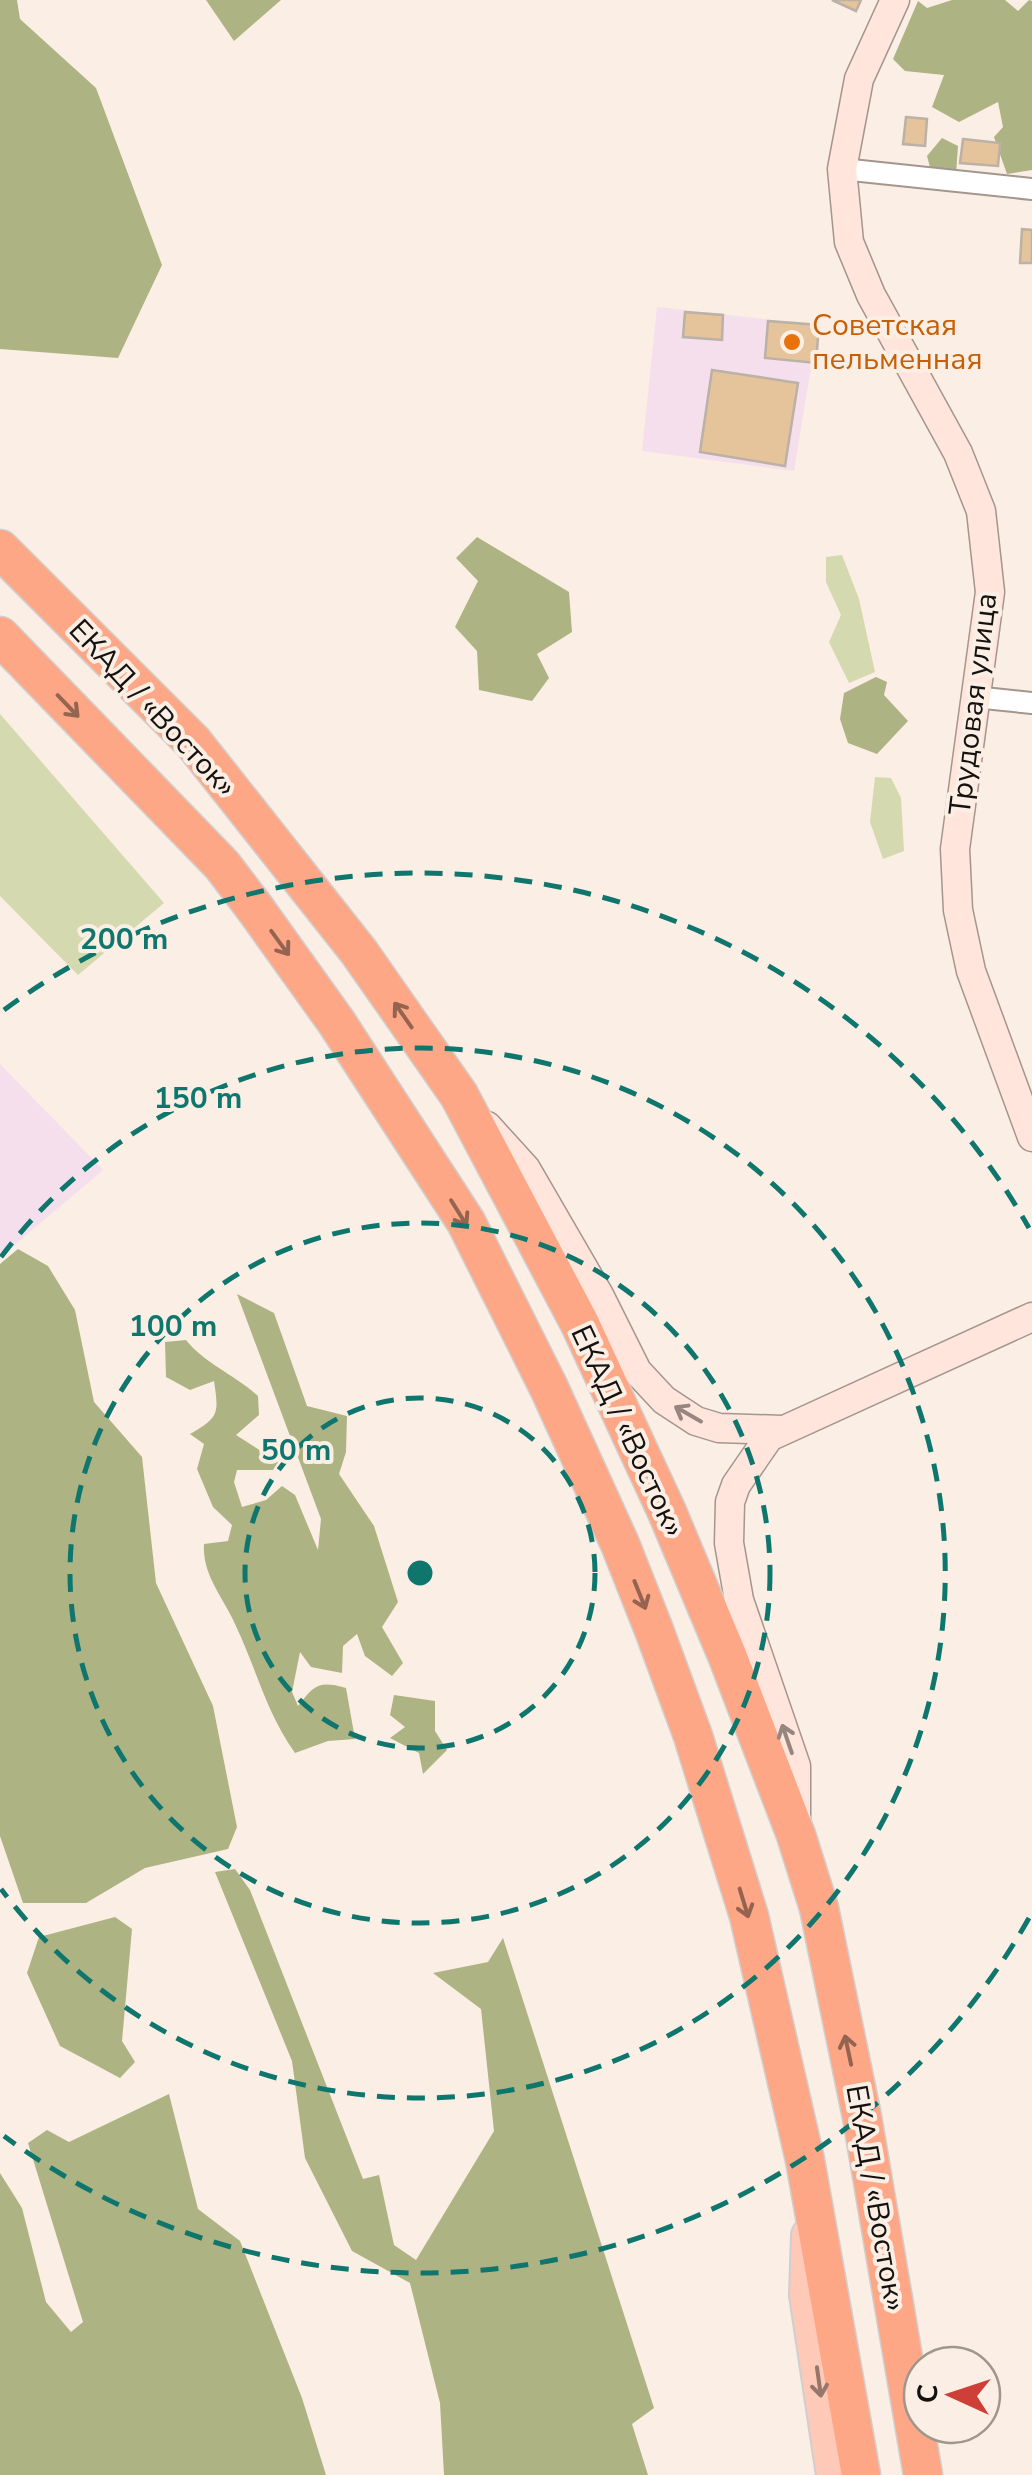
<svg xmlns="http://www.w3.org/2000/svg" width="1032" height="2475" viewBox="0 0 1032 2475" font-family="'Nunito Sans',sans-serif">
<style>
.industrial{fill:#f5dfec}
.green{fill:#d4d9af}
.forest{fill:#aeb383}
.building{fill:#e5c39b;stroke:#bbb1a6;stroke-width:2.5}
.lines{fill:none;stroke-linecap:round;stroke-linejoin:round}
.street-casing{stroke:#a3968e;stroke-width:24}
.secondary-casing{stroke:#a3968e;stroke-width:31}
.primary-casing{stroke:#d0cfcf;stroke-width:36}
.highway-casing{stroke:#d0cfcf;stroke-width:41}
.street{stroke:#fff;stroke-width:20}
.secondary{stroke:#ffe5db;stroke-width:28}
.primary{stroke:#fecab7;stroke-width:32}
.highway{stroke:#fea787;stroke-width:38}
.oneway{stroke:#956451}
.oneway2{stroke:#96867f}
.oneway3{stroke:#95776b}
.ring{fill:none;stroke:#0f766e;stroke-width:5;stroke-dasharray:18 12}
.food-dot{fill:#e8710a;stroke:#fbeee4;stroke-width:4}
.labels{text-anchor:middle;stroke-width:8;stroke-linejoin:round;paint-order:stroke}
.food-label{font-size:30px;fill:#c56008;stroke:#fbeee4;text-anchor:start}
.street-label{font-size:30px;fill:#15110e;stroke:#fbeee4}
.centre{fill:#0f766e;stroke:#fbeee4;stroke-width:5}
.ring-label{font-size:30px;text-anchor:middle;font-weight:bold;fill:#0f766e;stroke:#fbeee4;stroke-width:8;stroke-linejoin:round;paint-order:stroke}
</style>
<rect width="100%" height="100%" fill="#fbeee4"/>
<g class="industrial">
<polygon points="657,307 819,325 816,363 810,373 794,471 642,451"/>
<polygon points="0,1064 103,1170 0,1257"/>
</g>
<g class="green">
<polygon points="842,555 859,599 875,672 849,683 829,642 841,615 826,582 826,557"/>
<polygon points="0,714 164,903 78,975 0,896"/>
<polygon points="875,777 891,778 901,798 904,851 883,859 870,822"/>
</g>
<g class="forest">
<polygon points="0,0 17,0 20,19 96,88 162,265 118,358 0,349"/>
<polygon points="206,0 281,0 234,41"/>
<polygon points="952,0 1005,0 1018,11 1029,0 1032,1 1032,170 1007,174 994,137 1003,127 998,102 959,122 932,107 944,75 905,71 893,59 918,1 927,8"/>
<polygon points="942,138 958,146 956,174 931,171 927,156"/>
<polygon points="477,537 569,592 572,632 537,654 549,678 532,701 479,690 477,651 455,627 478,581 456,558"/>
<polygon points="876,677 887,682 884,695 908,721 877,754 848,743 840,719 844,693"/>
<polygon points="18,1249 48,1266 75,1310 94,1402 142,1457 156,1583 213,1706 237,1827 228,1849 145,1868 86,1903 23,1903 0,1836 0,1264"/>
<path d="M237 1294 274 1313 307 1406 347 1416 346 1452 339 1474 374 1526 398 1602 382 1627 403 1663 392 1676 365 1656 357 1634 343 1646 342 1673 311 1667 300 1652 292 1692 298 1706C314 1686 318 1680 346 1688L355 1739 328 1741 295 1753C265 1710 257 1670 235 1624 223 1597 202 1575 204 1544L228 1541 232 1525 213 1507 197 1469 204 1444 190 1434C219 1417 219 1414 214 1381L190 1390 166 1377 165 1342 186 1340C204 1363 235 1375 258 1396L259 1415 236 1435 278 1462 273 1470H237L234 1482 242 1507 266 1500 282 1486 295 1495 318 1550 321 1519Z"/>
<polygon points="394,1695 435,1701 435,1731 447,1750 423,1774 419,1753 390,1738 405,1727 390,1715"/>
<polygon points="477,1857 654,2408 632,2424 648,2475 444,2475 440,2403 410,2283 352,2251 305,2158 292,2061 215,1872 235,1869 250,1890 363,2179 379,2175 394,2245 416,2260 494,2131 481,2009 433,1973 488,1962 503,1938"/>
<polygon points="115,1917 132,1929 122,2041 135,2062 120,2078 60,2046 27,1973 39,1937"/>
<polygon points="169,2094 198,2209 240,2241 302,2398 326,2475 0,2475 0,2173 22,2208 46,2302 71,2332 83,2322 28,2143 47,2130 69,2142"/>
</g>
<g class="building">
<polygon points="832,0 861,0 856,11"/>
<polygon points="906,117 927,119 925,146 903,144"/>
<polygon points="963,139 1000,143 998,166 960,163"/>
<polygon points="1022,229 1032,230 1032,263 1020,263"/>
<polygon points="685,312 723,315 722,340 683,337"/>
<polygon points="768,321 819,325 816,363 765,358"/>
<polygon points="712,370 798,383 785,466 700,452"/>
</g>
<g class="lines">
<defs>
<g id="street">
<polyline points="842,169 1032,189"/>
<polyline points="974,697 1032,703"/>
</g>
<g id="secondary">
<polyline points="895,0 859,79 842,169 849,242 871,295 958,453 981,511 990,592 955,849 958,910 971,971 1032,1137"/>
<polyline points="487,1126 526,1169 599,1295 637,1371 664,1400 696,1421 719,1428 782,1430"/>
<polyline points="796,1819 796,1766 739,1600 729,1543 730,1502 736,1485 769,1437 1032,1317"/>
</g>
<polyline id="primary" points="808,2235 806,2295 833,2475"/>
<g id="highway">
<polyline points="0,549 193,742 359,952 459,1095 580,1324 667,1512 727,1655 796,1835 819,1908 862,2117 923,2475"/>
<polyline points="0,636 222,865 254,907 337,1023 466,1222 549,1388 620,1544 654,1630 693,1736 749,1916 805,2160 861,2475"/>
</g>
</defs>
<use href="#street" class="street-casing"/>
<use href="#secondary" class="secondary-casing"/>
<use href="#primary" class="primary-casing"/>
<use href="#highway" class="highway-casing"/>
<use href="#street" class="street"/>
<use href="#secondary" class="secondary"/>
<use href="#primary" class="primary"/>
<use href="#highway" class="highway"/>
</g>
<defs><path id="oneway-shaft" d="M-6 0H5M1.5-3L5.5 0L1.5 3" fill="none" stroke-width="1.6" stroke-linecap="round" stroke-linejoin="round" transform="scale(2.5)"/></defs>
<g class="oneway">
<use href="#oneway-shaft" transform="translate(68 706) rotate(46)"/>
<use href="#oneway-shaft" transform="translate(280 943) rotate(54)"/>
<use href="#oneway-shaft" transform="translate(403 1015) rotate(-125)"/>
<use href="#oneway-shaft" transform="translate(459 1213) rotate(58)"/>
<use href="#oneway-shaft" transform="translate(640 1595) rotate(68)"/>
<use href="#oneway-shaft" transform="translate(744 1903) rotate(73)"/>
<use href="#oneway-shaft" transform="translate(848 2050) rotate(-102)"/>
</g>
<g class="oneway2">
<use href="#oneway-shaft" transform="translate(688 1414) rotate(-150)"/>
<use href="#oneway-shaft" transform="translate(787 1739) rotate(-109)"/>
</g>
<use class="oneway3" href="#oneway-shaft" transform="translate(819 2382) rotate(82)"/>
<g class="ring">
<circle cx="420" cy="1573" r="175"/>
<circle cx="420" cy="1573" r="350"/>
<path d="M1 1257A525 525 0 1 1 1 1889"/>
<path d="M1029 1918A700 700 0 0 1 4 2136M4 1010A700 700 0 0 1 1029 1228"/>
</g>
<circle class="food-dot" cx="792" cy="342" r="10"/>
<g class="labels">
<g class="food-label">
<text x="812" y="335">Советская<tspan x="812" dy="34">пельменная</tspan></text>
</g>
<g class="street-label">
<text transform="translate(973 704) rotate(-83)" y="10">Трудовая улица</text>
<text transform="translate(153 708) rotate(47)" y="10">ЕКАД / «Восток»</text>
<text transform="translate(628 1431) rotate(65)" y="10">ЕКАД / «Восток»</text>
<text transform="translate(876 2198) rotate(80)" y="10">ЕКАД / «Восток»</text>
</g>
</g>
<circle cx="420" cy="1573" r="15" class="centre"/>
<g class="ring-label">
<text x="124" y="949">200 m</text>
<text x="198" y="1108">150 m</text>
<text x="173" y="1336">100 m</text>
<text x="296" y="1460">50 m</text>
</g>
<g transform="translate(952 2395) rotate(273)"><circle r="48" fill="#fbeee4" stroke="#9f968e" stroke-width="2.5"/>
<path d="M0-8L18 38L0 25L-18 38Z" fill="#cd3f37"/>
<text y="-15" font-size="28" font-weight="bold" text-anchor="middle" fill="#15110e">С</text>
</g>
</svg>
